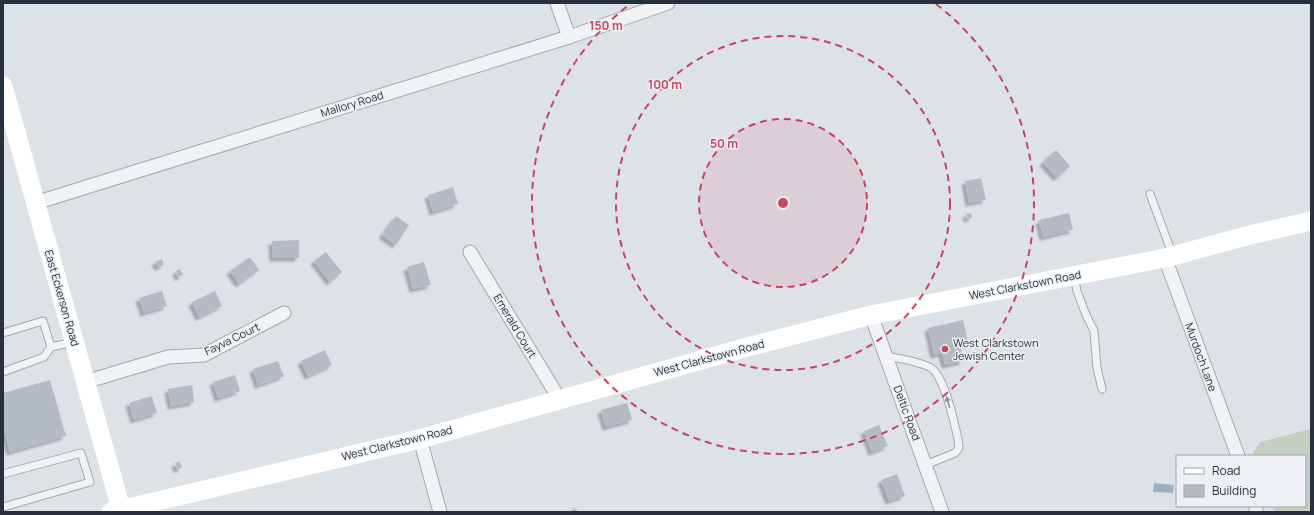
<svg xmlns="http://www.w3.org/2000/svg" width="1314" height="515" viewBox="0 0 1314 515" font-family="Manrope,sans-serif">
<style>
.green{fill:#c4d0bf}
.water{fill:#99b1c6}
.building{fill:#b5bbc3;filter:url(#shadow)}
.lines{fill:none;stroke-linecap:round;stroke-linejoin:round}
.lane-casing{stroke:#a3a9b1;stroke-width:9}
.street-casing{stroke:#a3a9b1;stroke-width:15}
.lane{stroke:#f0f2f5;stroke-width:7}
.street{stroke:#f0f2f5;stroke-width:13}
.secondary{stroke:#fff;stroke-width:19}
.oneway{fill:#8c9199}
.ring{fill:none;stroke:#ca4460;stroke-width:2;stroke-dasharray:7 5}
.poi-dot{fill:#ca4460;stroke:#ecf0f5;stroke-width:1.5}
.labels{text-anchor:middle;stroke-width:3;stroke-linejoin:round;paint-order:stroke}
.street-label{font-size:11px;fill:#27303d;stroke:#ecf0f5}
.poi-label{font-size:11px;fill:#27303d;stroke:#ecf0f5;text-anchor:start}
.centre{fill:#ca4460;stroke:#ecf0f5;stroke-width:2}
.ring-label{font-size:12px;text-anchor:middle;font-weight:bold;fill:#ca4460;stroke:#ecf0f5;stroke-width:3;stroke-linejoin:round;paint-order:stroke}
</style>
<defs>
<filter id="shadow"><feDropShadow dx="-3.5" dy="3.5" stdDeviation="1" flood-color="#0004"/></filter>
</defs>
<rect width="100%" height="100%" fill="#dde2e7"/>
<polygon class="green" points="1311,429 1311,509 1302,512 1275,512 1272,506 1305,506 1305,456 1252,455 1260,442"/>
<polygon class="water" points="1154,483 1174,485 1173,493 1153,492"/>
<g class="building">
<polygon points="1056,150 1070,166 1057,178 1043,162"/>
<polygon points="981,178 986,200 969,203 965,181"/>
<polygon points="453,187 458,204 433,212 428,195"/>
<polygon points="971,213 972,218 967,219 966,214"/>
<polygon points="1069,213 1073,230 1043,237 1039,220"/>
<polygon points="396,216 409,225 396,245 382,235"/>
<polygon points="299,240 299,258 273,258 272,241"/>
<polygon points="326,252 342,272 330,282 314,261"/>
<polygon points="250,257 259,270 239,284 230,271"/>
<polygon points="162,259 164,265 158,267 155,262"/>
<polygon points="424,262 431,285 413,289 407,267"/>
<polygon points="180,269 183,275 178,277 176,271"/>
<polygon points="162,291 167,306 144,313 139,298"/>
<polygon points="215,291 222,306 199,317 192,302"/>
<polygon points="963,320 968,342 960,344 963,361 945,365 942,353 934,355 928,328"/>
<polygon points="325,350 332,365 308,376 301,361"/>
<polygon points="278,361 284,376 258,385 253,369"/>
<polygon points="235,375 240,391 218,398 213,382"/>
<polygon points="50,380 66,436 10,452 3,427 3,393"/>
<polygon points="192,385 194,402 171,406 168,389"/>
<polygon points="152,396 157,413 134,420 129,403"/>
<polygon points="627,403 632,420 606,427 601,410"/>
<polygon points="879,425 888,446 872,452 864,431"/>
<polygon points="180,462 182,468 177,469 175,463"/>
<polygon points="897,474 905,496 889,501 881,480"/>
<polygon points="574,508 579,512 570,512"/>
</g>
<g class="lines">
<defs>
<g id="lane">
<polyline points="1150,194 1173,256"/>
<polyline points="1074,276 1077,291 1086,315 1094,331 1097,368 1102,389"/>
<polyline points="3,333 43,321 51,347"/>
<path d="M886 356C897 358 922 362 931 368 945 377 954 422 958 439L959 448 955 453 925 465"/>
<polyline points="3,372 44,357 51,347 74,342"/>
<polyline points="3,474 81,453 90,482 3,507"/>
</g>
<g id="street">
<polyline points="557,3 569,37"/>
<polyline points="35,203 569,37 668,3"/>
<polyline points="470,252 560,400"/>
<polyline points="1165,258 1238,456"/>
<polyline points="871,315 942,512"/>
<polyline points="85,382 168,357 204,355 284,313"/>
<polyline points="420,439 440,512"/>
<polyline points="1256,512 1256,506"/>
</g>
</defs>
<use href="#lane" class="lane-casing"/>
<use href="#street" class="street-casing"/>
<use href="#lane" class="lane"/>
<use href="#street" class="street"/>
<g class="secondary">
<polyline points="3,86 121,509"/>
<polyline points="111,512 420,439 744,348 871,315 1165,258 1250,235 1311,221"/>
</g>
</g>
<defs><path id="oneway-solid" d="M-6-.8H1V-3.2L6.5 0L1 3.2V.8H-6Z"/></defs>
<use class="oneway" href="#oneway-solid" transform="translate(948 402) rotate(-106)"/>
<circle cx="783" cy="203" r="84" fill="#ca4460" fill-opacity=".12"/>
<g class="ring">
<circle cx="783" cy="203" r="84"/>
<circle cx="783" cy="203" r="167"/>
<path d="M936 4A251 251 0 1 1 630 4"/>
</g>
<circle class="poi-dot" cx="945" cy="349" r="4"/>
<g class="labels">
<g class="street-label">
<text transform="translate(352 104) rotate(-17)" y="4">Mallory Road</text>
<text transform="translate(1025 285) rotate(-11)" y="4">West Clarkstown Road</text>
<text transform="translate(62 298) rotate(74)" y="4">East Eckerson Road</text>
<text transform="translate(515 326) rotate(59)" y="4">Emerald Court</text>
<text transform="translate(232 339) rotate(-26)" y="4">Fayva Court</text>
<text transform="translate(1201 357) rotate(70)" y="4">Murdoch Lane</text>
<text transform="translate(709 358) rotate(-15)" y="4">West Clarkstown Road</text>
<text transform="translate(907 413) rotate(70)" y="4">Deltic Road</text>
<text transform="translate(397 443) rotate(-14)" y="4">West Clarkstown Road</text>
</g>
<g class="poi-label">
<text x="953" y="347">West Clarkstown<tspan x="953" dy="13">Jewish Center</tspan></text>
</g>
</g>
<circle cx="783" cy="203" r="6" class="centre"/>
<g class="ring-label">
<text x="606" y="30">150 m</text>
<text x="665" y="89">100 m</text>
<text x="724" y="148">50 m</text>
</g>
<rect width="1314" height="515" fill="none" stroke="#27303d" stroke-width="8"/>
<rect x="1176" y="455" width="130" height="52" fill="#ecf0f5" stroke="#9da3ab"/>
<rect x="1184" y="468" width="20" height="6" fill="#ffffff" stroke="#9da3ab"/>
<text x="1212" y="475" font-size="12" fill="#27303d">Road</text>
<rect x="1184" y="485" width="20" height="12" fill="#b5bbc3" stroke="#9da3ab"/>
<text x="1212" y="495" font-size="12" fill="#27303d">Building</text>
</svg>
